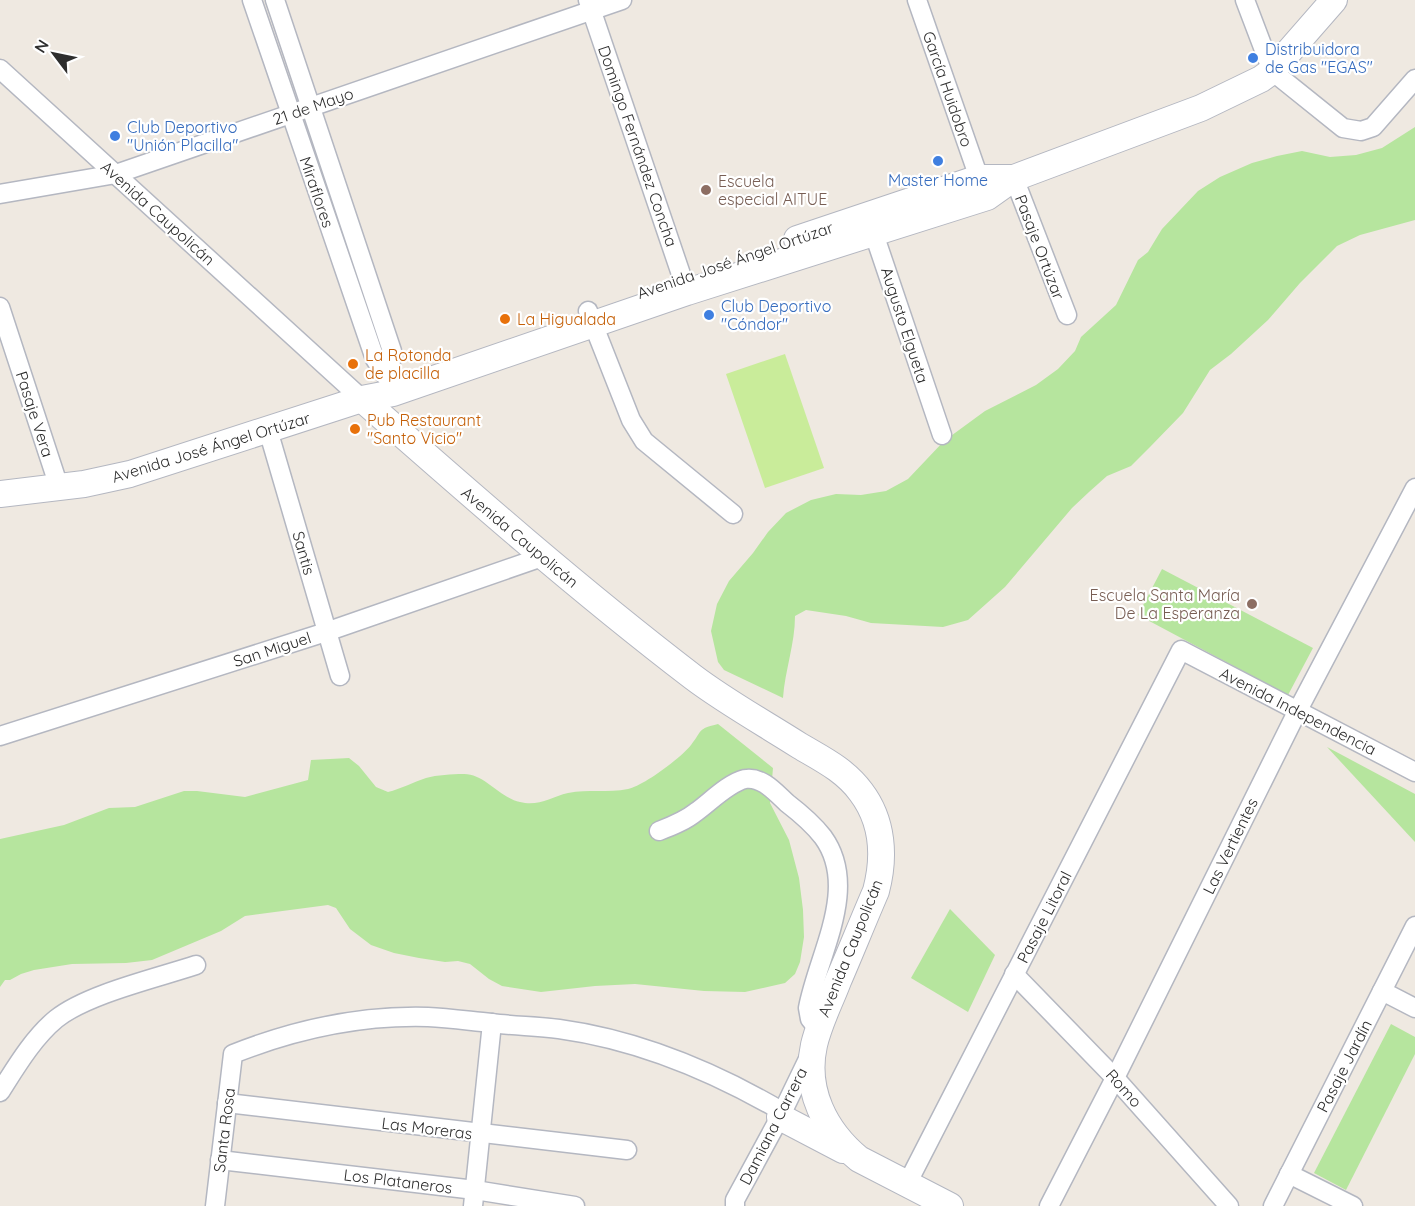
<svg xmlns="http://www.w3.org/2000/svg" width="1415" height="1206" viewBox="0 0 1415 1206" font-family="Quicksand,sans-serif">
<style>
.green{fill:#b6e59e}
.pitch{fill:#c9ec9a}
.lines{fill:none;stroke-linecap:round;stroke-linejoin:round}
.street-casing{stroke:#b4b7c1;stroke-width:21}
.secondary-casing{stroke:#b4b7c1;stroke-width:28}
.street{stroke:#fff;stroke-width:18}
.secondary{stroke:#fff;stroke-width:26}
.shop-dot{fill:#3f7fe0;stroke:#fff;stroke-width:2}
.education-dot{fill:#8d6e63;stroke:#fff;stroke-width:2}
.food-dot{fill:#e8710a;stroke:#fff;stroke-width:2}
.labels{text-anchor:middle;stroke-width:4.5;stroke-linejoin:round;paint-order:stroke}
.shop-label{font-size:16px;fill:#366cbe;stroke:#fff;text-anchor:start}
.street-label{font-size:16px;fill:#2e2e2e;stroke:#fff}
.education-label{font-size:16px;fill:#785e54;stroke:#fff;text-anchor:start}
.food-label{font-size:16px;fill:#c56008;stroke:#fff;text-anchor:start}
</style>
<rect width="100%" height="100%" fill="#efe9e1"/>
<g class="green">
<path d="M1415 127V220L1360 235 1337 246 1300 283 1268 320 1231 354 1210 370 1183 413 1150 447 1131 466 1107 476 1089 492 1072 508 1005 587 968 620 943 627 871 623 846 616 806 610 795 616C795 644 785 670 783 698L724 670 718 662 711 631 717 604 729 581 753 553 768 532 786 513 811 500 836 494 861 495 886 491 908 479 944 441 985 411 1036 385 1058 369 1075 351 1081 337 1116 305 1138 260 1148 252 1162 229 1198 191 1220 177 1252 163 1277 156 1302 151 1330 157 1356 155 1382 148Z"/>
<polygon points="1162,569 1313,648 1288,695 1138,615"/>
<path d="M718 724 773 768 770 803 789 840 799 878 803 910 804 937 800 962 795 974 785 983 745 992 704 991 635 984 595 986 541 992 502 986 489 979 470 964 458 961 445 962 419 958 394 953 371 945 350 929 336 908 328 905 245 916 221 931 152 960 126 963 72 964 34 970 21 974 10 980H5L0 987V839L64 825 109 808 135 807 184 791H197L245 797 308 780 311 760 349 758 359 766 376 787 388 792C401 789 413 782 426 778 437 775 452 774 463 774 484 773 500 798 520 802 538 807 551 797 568 793 588 789 608 793 628 789 643 786 681 758 691 745 703 730 697 729 718 724Z"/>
<polygon points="1327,747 1415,794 1415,842"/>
<polygon points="950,909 995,955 968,1012 911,978"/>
<polygon points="1391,1024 1415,1037 1415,1054 1346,1190 1314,1173"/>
</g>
<polygon class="pitch" points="785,354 824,468 765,488 726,374"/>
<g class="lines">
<defs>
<g id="street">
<polyline points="252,0 375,359 389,381 393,393"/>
<polyline points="275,0 392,351 389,381"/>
<polyline points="588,0 687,292"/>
<polyline points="917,0 979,178"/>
<polyline points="1245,0 1272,71 1343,128 1361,131 1373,127 1415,79"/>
<polyline points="0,69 362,399"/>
<polyline points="1014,178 1067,315"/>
<polyline points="0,194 116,174 622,0"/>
<polyline points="870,222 942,435"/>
<polyline points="0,307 59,487"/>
<polyline points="588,311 631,420 644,441 733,514"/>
<polyline points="268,430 340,676"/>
<polyline points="0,736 326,632 542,557"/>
<path d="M659 831C672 826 685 821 696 812 709 803 728 783 745 779 762 776 776 793 787 803 800 813 813 824 823 837 860 888 818 954 808 1008L810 1019 818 1029"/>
<polyline points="1014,974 1115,1078 1229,1206"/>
<polyline points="1382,991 1415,1008"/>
<path d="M0 1092C16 1067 33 1038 56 1019 87 994 157 978 196 965"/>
<polyline points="227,1103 627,1150"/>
<polyline points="220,1160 475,1190 575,1206"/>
<polyline points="1289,1174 1353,1206"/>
<polyline points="907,1184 1181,650 1415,772"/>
<path d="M215 1206 233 1054C296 1029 360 1015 428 1017 449 1018 470 1021 491 1023 514 1026 536 1026 559 1029 639 1040 713 1071 783 1112"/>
<polyline points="473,1206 492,1023"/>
<polyline points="735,1206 735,1200 780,1117 810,1055"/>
<polyline points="1049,1206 1115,1078 1298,710 1415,488"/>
<polyline points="1273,1206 1415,926"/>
</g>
<g id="secondary">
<polyline points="797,239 979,178 1014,178"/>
<path d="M362 399C470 494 578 589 693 677 726 702 764 723 800 746 822 759 845 770 861 792 883 821 885 857 876 891 863 921 851 951 838 981 830 1002 819 1023 814 1045 804 1090 825 1131 859 1159L950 1206"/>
<polyline points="0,494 84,484 130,474 362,399 393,393 687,292 987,197 1014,178 1201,108 1261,79 1272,71 1334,0"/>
<polyline points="780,1117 843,1150"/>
</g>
</defs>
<use href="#street" class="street-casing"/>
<use href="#secondary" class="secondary-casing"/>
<use href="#street" class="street"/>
<use href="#secondary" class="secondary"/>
</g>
<g class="shop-dot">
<circle cx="1253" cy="58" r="6"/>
<circle cx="115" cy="136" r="6"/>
<circle cx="938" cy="161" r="6"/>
<circle cx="709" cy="315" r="6"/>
</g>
<g class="education-dot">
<circle cx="706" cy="190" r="6"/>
<circle cx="1252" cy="604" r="6"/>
</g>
<g class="food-dot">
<circle cx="505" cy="319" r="6"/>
<circle cx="353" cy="364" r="6"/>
<circle cx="355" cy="429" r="6"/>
</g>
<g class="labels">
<g class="shop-label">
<text x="1265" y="55">Distribuidora<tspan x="1265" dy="18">de Gas "EGAS"</tspan></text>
<text x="127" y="133">Club Deportivo<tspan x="127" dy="18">"Unión Placilla"</tspan></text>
<text x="938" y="186" text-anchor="middle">Master Home</text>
<text x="721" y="312">Club Deportivo<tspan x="721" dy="18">"Cóndor"</tspan></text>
</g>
<g class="street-label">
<text transform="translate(948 89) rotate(71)" y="6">García Huidobro</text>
<text transform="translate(313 106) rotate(-19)" y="6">21 de Mayo</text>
<text transform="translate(638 146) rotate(71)" y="6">Domingo Fernández Concha</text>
<text transform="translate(317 192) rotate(71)" y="6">Miraflores</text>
<text transform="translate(158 213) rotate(42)" y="6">Avenida Caupolicán</text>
<text transform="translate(1040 247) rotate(69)" y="6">Pasaje Ortúzar</text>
<text transform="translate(735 260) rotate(-19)" y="6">Avenida José Ángel Ortúzar</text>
<text transform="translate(905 325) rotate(72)" y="6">Augusto Elgueta</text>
<text transform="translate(35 414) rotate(72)" y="6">Pasaje Vera</text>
<text transform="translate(211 447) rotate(-17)" y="6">Avenida José Ángel Ortúzar</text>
<text transform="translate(520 537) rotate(40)" y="6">Avenida Caupolicán</text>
<text transform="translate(304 553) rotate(74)" y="6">Santis</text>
<text transform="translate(272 649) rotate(-18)" y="6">San Miguel</text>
<text transform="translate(1298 711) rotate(27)" y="6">Avenida Independencia</text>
<text transform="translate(1230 846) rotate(-64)" y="6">Las Vertientes</text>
<text transform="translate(1044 917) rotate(-63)" y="6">Pasaje Litoral</text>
<text transform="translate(850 948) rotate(-68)" y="6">Avenida Caupolicán</text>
<text transform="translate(1344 1066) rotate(-63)" y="6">Pasaje Jardín</text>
<text transform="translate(1124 1088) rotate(48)" y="6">Romo</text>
<text transform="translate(773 1126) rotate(-63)" y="6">Damiana Carrera</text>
<text transform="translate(427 1128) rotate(7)" y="6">Las Moreras</text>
<text transform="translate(224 1130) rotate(-83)" y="6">Santa Rosa</text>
<text transform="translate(398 1181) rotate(7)" y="6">Los Plataneros</text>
</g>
<g class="education-label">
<text x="718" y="187">Escuela<tspan x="718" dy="18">especial AITUE</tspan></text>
<text x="1240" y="601" text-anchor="end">Escuela Santa María<tspan x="1240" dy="18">De La Esperanza</tspan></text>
</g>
<g class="food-label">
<text x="517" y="325">La Higualada</text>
<text x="365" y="361">La Rotonda<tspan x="365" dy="18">de placilla</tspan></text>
<text x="367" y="426">Pub Restaurant<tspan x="367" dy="18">"Santo Vicio"</tspan></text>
</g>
</g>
<g transform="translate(54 54) rotate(302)" stroke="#ffffff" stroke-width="4.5" paint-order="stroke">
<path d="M0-4.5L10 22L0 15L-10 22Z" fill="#2e2e2e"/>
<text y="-9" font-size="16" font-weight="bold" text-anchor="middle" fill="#2e2e2e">N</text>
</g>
</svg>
